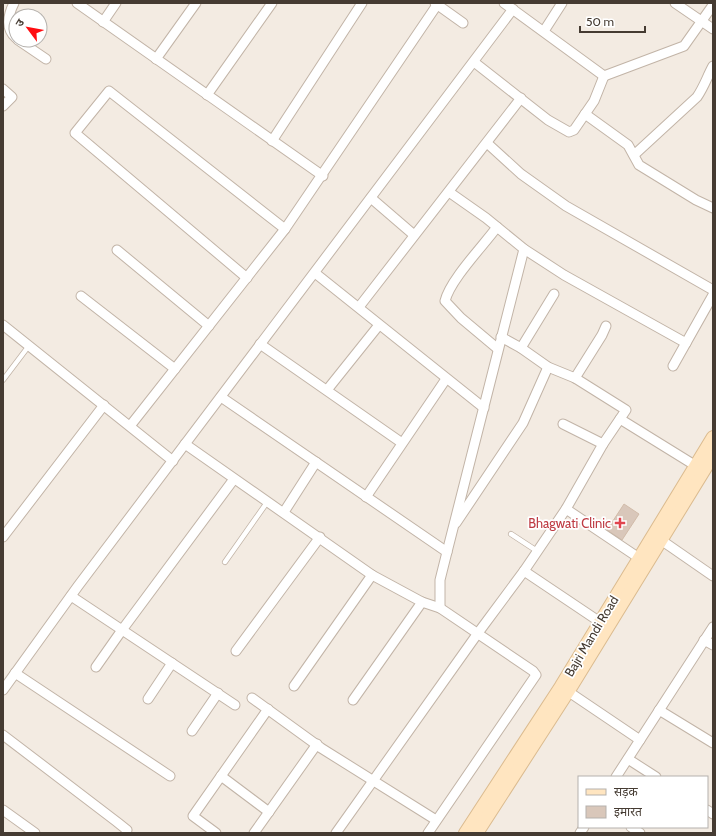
<svg xmlns="http://www.w3.org/2000/svg" width="716" height="836" viewBox="0 0 716 836" font-family="Cabin,'Noto Sans Devanagari',sans-serif">
<style>
.building{fill:#d9c7ba;stroke:#d1bba9}
.lines{fill:none;stroke-linecap:round;stroke-linejoin:round}
.lane-casing{stroke:#c2b4a7;stroke-width:6}
.street-casing{stroke:#c2b4a7;stroke-width:11}
.secondary-casing{stroke:#dbbb8f;stroke-width:14}
.lane{stroke:#fff;stroke-width:4.5}
.street{stroke:#fff;stroke-width:9}
.secondary{stroke:#ffe5c0;stroke-width:12}
.health-dot{fill:#e0444e;stroke:#fff;stroke-width:1.5}
.labels{text-anchor:middle;stroke-width:3.5;stroke-linejoin:round;paint-order:stroke}
.health-label{font-size:13px;fill:#be3a42;stroke:#fff;text-anchor:end}
.street-label{font-size:13px;fill:#453b32;stroke:#fff}
</style>
<rect width="100%" height="100%" fill="#f3ebe2"/>
<polygon class="building" points="624,504 639,514 622,540 607,530"/>
<g class="lines">
<defs>
<g id="lane">
<polyline points="3,380 28,347"/>
<polyline points="511,534 537,551"/>
<polyline points="225,562 268,501"/>
</g>
<g id="street">
<path d="M14 3C8 15 5 28 16 38"/>
<polyline points="77,3 323,176"/>
<polyline points="435,3 463,23"/>
<polyline points="504,3 604,76"/>
<polyline points="675,3 713,29"/>
<polyline points="103,22 116,3"/>
<polyline points="544,31 562,3"/>
<polyline points="18,40 46,59"/>
<polyline points="156,59 196,3"/>
<polyline points="474,62 548,120 569,132 574,130 594,101 604,76"/>
<polyline points="604,76 684,46 713,5"/>
<polyline points="3,89 12,97 3,106"/>
<polyline points="207,95 272,3"/>
<polyline points="585,114 628,145 639,165 696,200 713,208"/>
<polyline points="272,141 362,3"/>
<polyline points="487,143 521,174 566,206 713,290"/>
<path d="M634 155 697 97C704 87 707 77 713 66"/>
<polyline points="449,192 486,218 524,249 564,275 686,343"/>
<polyline points="371,198 414,235"/>
<path d="M497 227C483 246 450 280 445 301L461 318 498 349"/>
<polyline points="117,250 209,326"/>
<polyline points="315,273 484,408"/>
<polyline points="247,278 75,133 109,91 285,229"/>
<polyline points="81,296 175,369"/>
<polyline points="359,307 521,98"/>
<polyline points="3,325 173,461"/>
<polyline points="260,344 402,443"/>
<polyline points="521,348 554,294"/>
<polyline points="673,366 713,295"/>
<polyline points="575,378 602,335 606,326"/>
<polyline points="327,390 379,325"/>
<polyline points="221,397 447,552"/>
<polyline points="620,419 696,466"/>
<polyline points="563,424 603,444"/>
<polyline points="130,426 285,229 437,5"/>
<polyline points="185,444 372,575 422,602 440,608 533,671 536,675 428,833"/>
<polyline points="366,497 446,379"/>
<polyline points="566,509 639,558"/>
<polyline points="284,512 316,462"/>
<polyline points="456,523 523,423 548,367"/>
<polyline points="3,537 104,405"/>
<polyline points="661,540 713,576"/>
<polyline points="524,571 600,622"/>
<polyline points="71,596 235,705"/>
<polyline points="440,608 440,580 447,552 524,249"/>
<polyline points="704,640 713,645"/>
<polyline points="236,651 320,537"/>
<polyline points="96,667 122,630 234,479"/>
<polyline points="15,673 170,776"/>
<polyline points="294,686 372,575"/>
<polyline points="563,688 640,740"/>
<polyline points="3,690 78,586 513,9"/>
<polyline points="252,698 321,748 436,820"/>
<polyline points="148,699 172,663"/>
<polyline points="353,700 422,602"/>
<polyline points="659,710 713,743"/>
<polyline points="192,731 218,693"/>
<polyline points="3,735 117,822 127,830 126,833"/>
<polyline points="628,759 656,777"/>
<polyline points="221,776 269,812"/>
<polyline points="616,777 713,627"/>
<polyline points="3,810 35,833"/>
<polyline points="707,810 713,814"/>
<polyline points="631,827 640,833"/>
<polyline points="216,833 193,816 268,709"/>
<polyline points="254,833 317,744"/>
<polyline points="336,833 478,633 524,571 566,509 603,444 626,410 575,378 548,367 521,348 501,337"/>
<polyline points="580,833 584,827"/>
</g>
<g id="secondary">
<polyline points="465,833 561,686 713,437"/>
<polyline points="477,833 568,692 713,456"/>
</g>
</defs>
<use href="#lane" class="lane-casing"/>
<use href="#street" class="street-casing"/>
<use href="#secondary" class="secondary-casing"/>
<use href="#lane" class="lane"/>
<use href="#street" class="street"/>
<use href="#secondary" class="secondary"/>
</g>
<path class="health-dot" d="M618 517h4v4h4v4h-4v4h-4v-4h-4v-4h4z"/>
<g class="labels">
<g class="health-label">
<text x="611" y="528">Bhagwati Clinic</text>
</g>
<g class="street-label">
<text transform="translate(591 636) rotate(-59)" y="5">Bajri Mandi Road</text>
</g>
</g>
<rect width="716" height="836" fill="none" stroke="#453b32" stroke-width="8"/>
<rect x="578" y="776" width="130" height="52" fill="#ffffff" stroke="#b5b1ad"/>
<rect x="586" y="789" width="20" height="6" fill="#ffe5c0" stroke="#b5b1ad"/>
<text x="614" y="796" font-size="12" fill="#453b32">सड़क</text>
<rect x="586" y="806" width="20" height="12" fill="#d9c7ba" stroke="#b5b1ad"/>
<text x="614" y="816" font-size="12" fill="#453b32">इमारत</text>
<g transform="translate(28 28) rotate(302)"><circle r="19" fill="#ffffff" stroke="#b5b1ad"/>
<path d="M0-3L7 15L0 10L-7 15Z" fill="#ff0d11"/>
<text y="-6" font-size="11" font-weight="bold" text-anchor="middle" fill="#453b32">उ</text>
</g>
<path d="M580 26v6h65v-6" fill="none" stroke="#453b32" stroke-width="2"/>
<text x="586" y="26" font-size="12" fill="#453b32" stroke="#ffffff" stroke-width="3" paint-order="stroke">50 m</text>
</svg>
